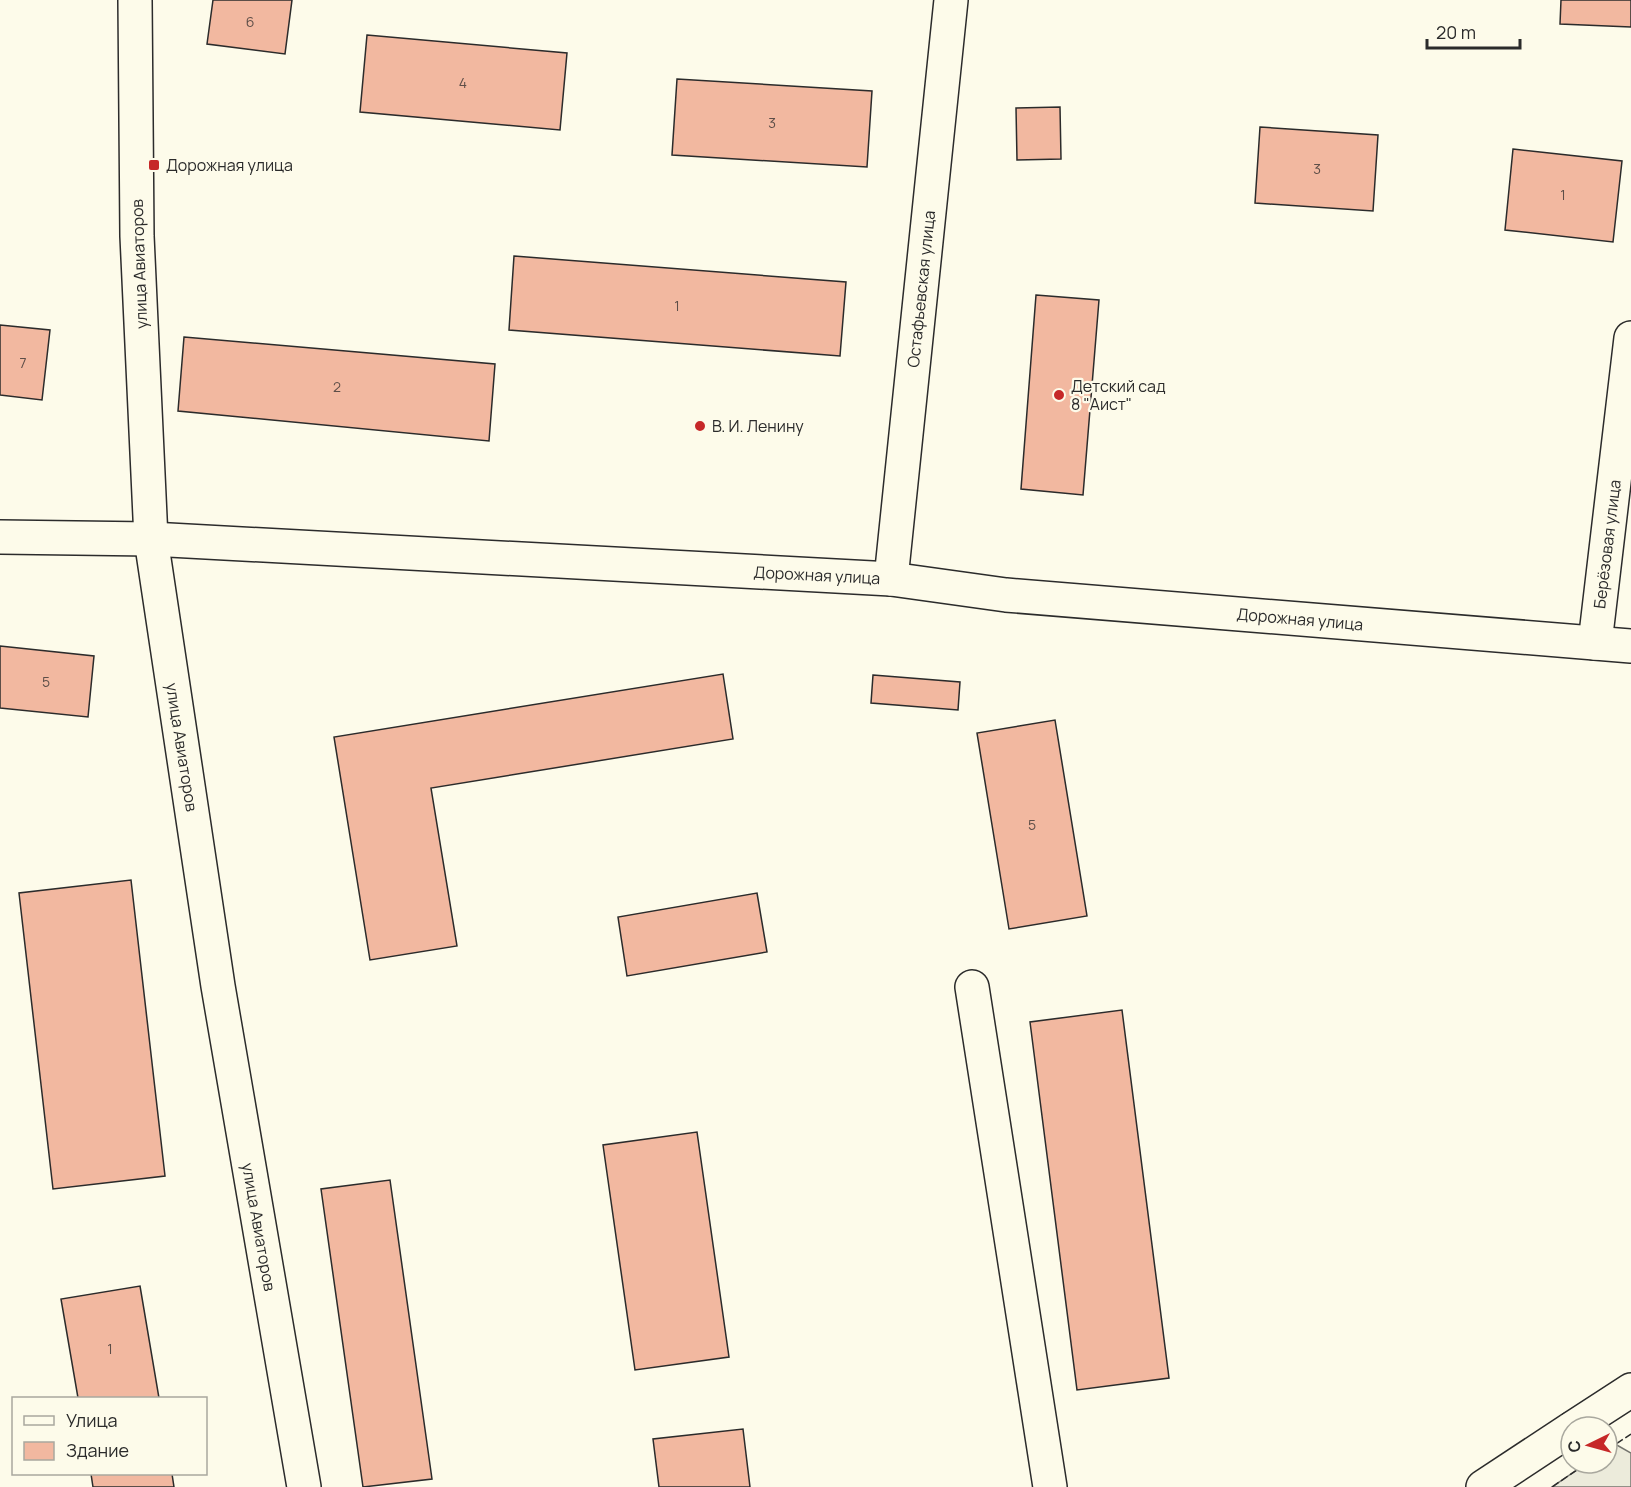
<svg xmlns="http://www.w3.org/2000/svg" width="1631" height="1487" viewBox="0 0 1631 1487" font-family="Manrope,sans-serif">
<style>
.green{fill:#ecebdb;stroke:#74746e;stroke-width:1.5}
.building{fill:#f2b8a0;stroke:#2b2b2b;stroke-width:1.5}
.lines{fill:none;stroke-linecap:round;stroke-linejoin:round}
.minor-casing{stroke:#2b2b2b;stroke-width:36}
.minor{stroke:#fdfbea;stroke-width:33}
.fence{stroke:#2b2b2b;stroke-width:1.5;stroke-dasharray:8 3;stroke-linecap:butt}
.poi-dot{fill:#c62828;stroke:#fdfbea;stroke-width:2}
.labels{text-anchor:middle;stroke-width:4.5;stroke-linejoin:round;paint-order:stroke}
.number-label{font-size:14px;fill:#5d4e48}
.poi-label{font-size:16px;fill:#2b2b2b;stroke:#fdfbea;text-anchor:start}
.street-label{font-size:16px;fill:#2b2b2b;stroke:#fdfbea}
</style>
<rect width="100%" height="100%" fill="#fdfbea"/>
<polygon class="green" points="1615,1444 1631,1453 1631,1487 1552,1487 1587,1463 1607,1463 1607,1450"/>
<g class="building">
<polygon points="213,0 292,0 285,54 207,44"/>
<polygon points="1561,0 1631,0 1631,27 1560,24"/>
<polygon points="367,35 567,53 560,130 360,112"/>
<polygon points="677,79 872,91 867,167 672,155"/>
<polygon points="1060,107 1061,159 1017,160 1016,108"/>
<polygon points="1260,127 1378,135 1373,211 1255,203"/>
<polygon points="1513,149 1622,161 1613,242 1505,230"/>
<polygon points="514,256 846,282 840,356 509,330"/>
<polygon points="1036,295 1099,300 1083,495 1021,489"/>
<polygon points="0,325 50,330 42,400 0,395"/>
<polygon points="184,337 495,364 489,441 178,411"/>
<polygon points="0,646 94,656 88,717 0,708"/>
<polygon points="723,674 733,739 431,788 457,946 370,960 334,737"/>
<polygon points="873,675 960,682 958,710 871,703"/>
<polygon points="1055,720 1087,916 1009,929 977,733"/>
<polygon points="131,880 165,1176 53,1189 19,893"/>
<polygon points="757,893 767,952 627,976 618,917"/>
<polygon points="1122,1010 1169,1378 1077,1390 1030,1022"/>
<polygon points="697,1132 729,1357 635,1370 603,1145"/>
<polygon points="390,1180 432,1479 363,1487 321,1189"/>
<polygon points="140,1286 159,1398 78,1398 61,1299"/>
<polygon points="743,1429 750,1487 659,1487 653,1439"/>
<polygon points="91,1474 172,1474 174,1487 93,1487"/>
</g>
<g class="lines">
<defs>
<g id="minor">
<polyline points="135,0 137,236 151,539 218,986 304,1487"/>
<polyline points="0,537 151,539 891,579 1006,595 1631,646"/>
<polyline points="891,579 951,0"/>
<polyline points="1595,643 1631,338"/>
<polyline points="972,987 1050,1487"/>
<polyline points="1574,1427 1631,1390"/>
<polyline points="1483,1487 1571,1429"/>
</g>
</defs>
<use href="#minor" class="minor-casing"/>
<use href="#minor" class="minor"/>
<g class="fence">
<polyline points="1607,1450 1631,1434"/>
<polyline points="1552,1487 1587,1463"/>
</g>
</g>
<g class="poi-dot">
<rect x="148" y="159" width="12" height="12" rx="3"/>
<circle cx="1059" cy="395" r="6"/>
<circle cx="700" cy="426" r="6"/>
</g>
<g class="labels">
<g class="number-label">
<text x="250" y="27">6</text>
<text x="463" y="88">4</text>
<text x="772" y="128">3</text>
<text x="1317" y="174">3</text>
<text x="1563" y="200">1</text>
<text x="677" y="311">1</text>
<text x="23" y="368">7</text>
<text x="337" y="392">2</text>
<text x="46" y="687">5</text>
<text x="1032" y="830">5</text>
<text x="110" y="1354">1</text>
</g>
<g class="poi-label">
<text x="166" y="171">Дорожная улица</text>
<text x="1071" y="392">Детский сад<tspan x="1071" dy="18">8 "Аист"</tspan></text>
<text x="712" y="432">В. И. Ленину</text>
</g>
<g class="street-label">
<text transform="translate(139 264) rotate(-92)" y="6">улица Авиаторов</text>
<text transform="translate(921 289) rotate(-84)" y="6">Остафьевская улица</text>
<text transform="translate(1607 544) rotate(-83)" y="6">Берёзовая улица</text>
<text transform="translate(817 575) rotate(3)" y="6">Дорожная улица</text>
<text transform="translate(1300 619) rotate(5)" y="6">Дорожная улица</text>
<text transform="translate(182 747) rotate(81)" y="6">улица Авиаторов</text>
<text transform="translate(259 1227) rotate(80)" y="6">улица Авиаторов</text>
</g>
</g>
<rect x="12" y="1397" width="195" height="78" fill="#fdfbea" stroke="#a9a89e" stroke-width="1.5"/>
<rect x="24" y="1416" width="30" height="9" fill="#fdfbea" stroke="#a9a89e" stroke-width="1.5"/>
<text x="66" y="1427" font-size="18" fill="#2b2b2b">Улица</text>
<rect x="24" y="1442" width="30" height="18" fill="#f2b8a0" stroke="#a9a89e" stroke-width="1.5"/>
<text x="66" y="1457" font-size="18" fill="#2b2b2b">Здание</text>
<g transform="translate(1589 1445) rotate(265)"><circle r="28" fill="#fdfbea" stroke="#a9a89e" stroke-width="1.5"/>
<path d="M0-4.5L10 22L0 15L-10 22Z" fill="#c62828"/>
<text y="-9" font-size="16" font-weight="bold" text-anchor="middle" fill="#2b2b2b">С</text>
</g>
<path d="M1427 39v9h93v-9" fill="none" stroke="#2b2b2b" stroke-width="3"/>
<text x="1436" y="39" font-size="18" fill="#2b2b2b" stroke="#fdfbea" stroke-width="4.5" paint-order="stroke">20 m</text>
</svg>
